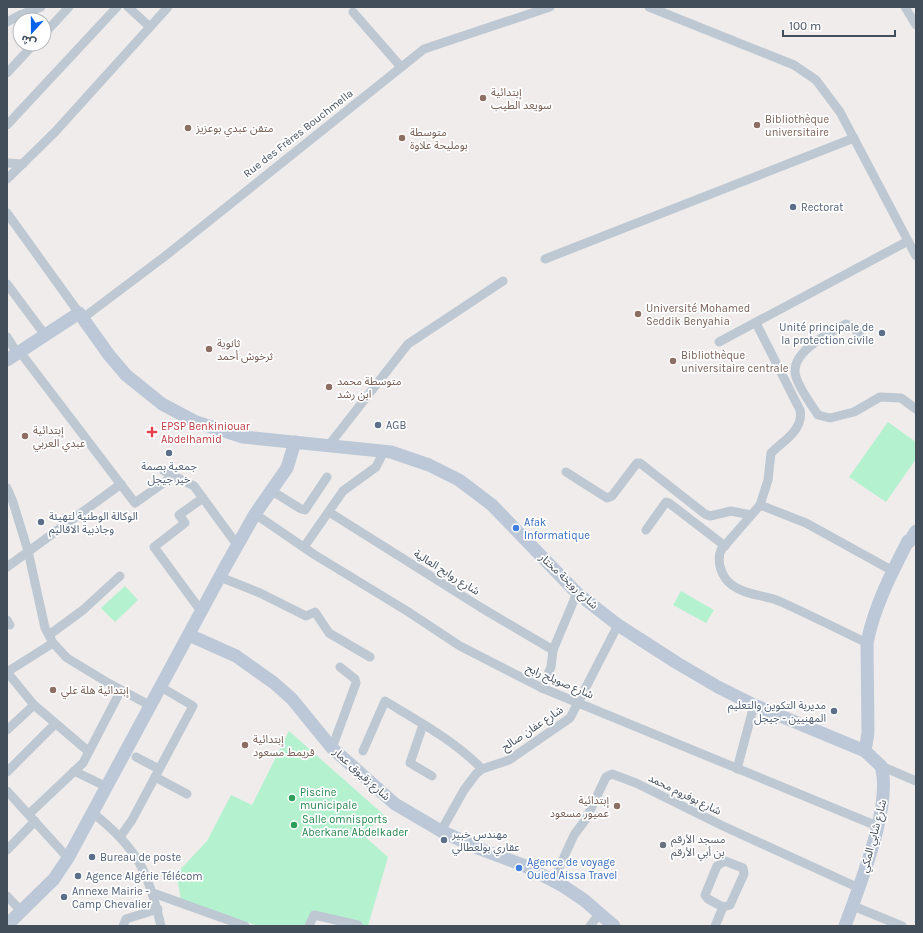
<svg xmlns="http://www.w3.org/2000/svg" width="923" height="933" viewBox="0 0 923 933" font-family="Karla,'Noto Sans Arabic',sans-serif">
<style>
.green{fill:#b4f2cf}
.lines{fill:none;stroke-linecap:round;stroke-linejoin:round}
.street{stroke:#bdc8d3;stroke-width:9}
.secondary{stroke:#bcc8d7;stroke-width:13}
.education-dot{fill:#8d6e63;stroke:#fff;stroke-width:1.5}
.service-dot{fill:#5c6f8a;stroke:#fff;stroke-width:1.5}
.health-dot{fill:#e0444e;stroke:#fff;stroke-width:1.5}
.shop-dot{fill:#3f7fe0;stroke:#fff;stroke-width:1.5}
.leisure-dot{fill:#2e9e5b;stroke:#fff;stroke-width:1.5}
.worship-dot{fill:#6b7280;stroke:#fff;stroke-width:1.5}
.labels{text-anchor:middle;stroke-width:3.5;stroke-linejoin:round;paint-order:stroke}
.education-label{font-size:11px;fill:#785e54;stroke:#fff;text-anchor:start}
.street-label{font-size:11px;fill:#434e5b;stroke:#fff}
.service-label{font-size:11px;fill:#4e5e75;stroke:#fff;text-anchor:start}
.health-label{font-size:11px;fill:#be3a42;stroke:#fff;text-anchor:start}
.shop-label{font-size:11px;fill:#366cbe;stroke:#fff;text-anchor:start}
.leisure-label{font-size:11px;fill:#27864d;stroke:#fff;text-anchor:start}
.worship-label{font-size:11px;fill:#5b616d;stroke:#fff;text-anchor:start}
</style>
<rect width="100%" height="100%" fill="#efeceb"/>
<g class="green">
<polygon points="888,422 916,442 916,459 886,502 849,477"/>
<polygon points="125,586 138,600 115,622 101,608"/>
<polygon points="681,591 714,610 706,623 673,605"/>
<polygon points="289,731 384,815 363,835 388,857 368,926 360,926 313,910 308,926 258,926 181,899 176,874 207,841 231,795 252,805"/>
</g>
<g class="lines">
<g class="street">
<polyline points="128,7 150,27"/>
<polyline points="649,7 794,65 816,80 840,112 916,256"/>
<polyline points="905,7 916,25"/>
<polyline points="353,12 401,67"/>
<polyline points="7,22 20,15 41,7"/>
<polyline points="44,34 69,7"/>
<polyline points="7,73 34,44"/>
<polyline points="7,125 117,7"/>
<polyline points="7,163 23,164"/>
<polyline points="7,179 55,132 168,7"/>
<polyline points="7,213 79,313"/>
<polyline points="545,259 854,138"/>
<polyline points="7,284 45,335"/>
<polyline points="83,318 164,257 424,49 550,7"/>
<path d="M756 323 800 410C804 430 783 441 771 453L768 480 760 505 806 523 893 571"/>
<polyline points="7,337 17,353"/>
<path d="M862 339 854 328 846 324C829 333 788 353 796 377 800 390 811 404 818 415L830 418 854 412 880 397 901 398 916 409"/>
<polyline points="719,342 908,241"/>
<polyline points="20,352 135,503 173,476"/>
<polyline points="329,445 408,344 503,281"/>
<polyline points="164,471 194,486 238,546"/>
<polyline points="566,472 607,498 612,496 637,463 640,463 705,514 710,516 731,511 751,515"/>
<polyline points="7,488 13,502 28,551 45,628 53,643 67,658 110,684 151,706"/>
<polyline points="272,491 301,509 305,510 327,477"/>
<path d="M760 505 721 550C716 562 722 578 732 585 745 595 764 595 779 601 808 614 838 629 867 643"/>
<polyline points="329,512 480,607 553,650"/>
<polyline points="255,514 315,555 407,611 460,646 542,688 877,826"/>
<polyline points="646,530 666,502 669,503 725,546"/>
<polyline points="304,547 343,491 376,467 384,451"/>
<polyline points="7,567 121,484"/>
<polyline points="220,577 260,593 306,616 315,612 329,633 370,657"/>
<polyline points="201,611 154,547 185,523 179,515 203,498"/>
<polyline points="7,620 10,625"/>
<polyline points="49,635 83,610 120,576"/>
<polyline points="7,672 34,705 88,751"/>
<polyline points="7,672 53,643"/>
<polyline points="542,688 551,667 553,650 577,593"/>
<polyline points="423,725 410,763 432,776"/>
<polyline points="7,730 34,705"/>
<polyline points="332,748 356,683 355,679 340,667"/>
<path d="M363 751 385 701C418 721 455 741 482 769"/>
<polyline points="136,757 159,769"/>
<polyline points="881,766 916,781"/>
<polyline points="737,769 754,705"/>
<polyline points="74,771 107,787"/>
<polyline points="7,772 55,724"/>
<polyline points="155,777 187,794"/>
<polyline points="7,791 68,858"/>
<path d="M93 813C138 849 148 871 161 926"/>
<polyline points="29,814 83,763 121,690"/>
<polyline points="441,831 464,790 476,774 482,769 509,760 570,718 618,625"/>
<polyline points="120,837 132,820 193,706 161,687"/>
<polyline points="7,850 35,821"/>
<polyline points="553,881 574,835 586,819 606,777 612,774 636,783 723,826 859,888"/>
<polyline points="153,893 245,926"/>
<polyline points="7,896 21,911"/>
<polyline points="853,906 902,926"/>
<polyline points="123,926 126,919 158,909"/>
<polyline points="309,926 314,915 358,925"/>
<polyline points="590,926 600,913"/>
<polyline points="715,926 723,907 730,905 744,874 743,868 725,861 717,866 705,895 708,899 723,907"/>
</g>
<g class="secondary">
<path d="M7 360 79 313 109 355 126 375 162 404 196 422 243 437 391 452 429 465 459 480 492 505 577 593 618 625 677 663 718 687 754 705 865 751 881 766C893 805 859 886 845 926"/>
<polyline points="189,635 236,656 274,683 292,699 332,748 395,804 441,831 480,849 523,865 563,886 584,900 614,926"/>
<path d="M865 751 868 733 867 643C874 607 891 574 908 541L909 542 916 531"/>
<polyline points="7,925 54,879 68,858 224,569 255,514 287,468 295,442"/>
</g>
</g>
<g class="education-dot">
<circle cx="483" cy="98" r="4"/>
<circle cx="757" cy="125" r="4"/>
<circle cx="188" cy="128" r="4"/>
<circle cx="402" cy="138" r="4"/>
<circle cx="638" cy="314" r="4"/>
<circle cx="209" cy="349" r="4"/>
<circle cx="673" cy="361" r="4"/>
<circle cx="329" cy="387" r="4"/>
<circle cx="25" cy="436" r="4"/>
<circle cx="53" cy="690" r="4"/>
<circle cx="245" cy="745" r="4"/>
<circle cx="617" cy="806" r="4"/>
</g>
<g class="service-dot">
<circle cx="793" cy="207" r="4"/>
<circle cx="882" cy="333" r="4"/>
<circle cx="378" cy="425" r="4"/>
<circle cx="169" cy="453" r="4"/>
<circle cx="41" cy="522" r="4"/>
<circle cx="834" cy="711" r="4"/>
<circle cx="444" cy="840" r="4"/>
<circle cx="92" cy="857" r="4"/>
<circle cx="78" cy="876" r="4"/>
<circle cx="64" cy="897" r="4"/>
</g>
<path class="health-dot" d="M150 426h4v4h4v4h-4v4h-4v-4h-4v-4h4z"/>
<g class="shop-dot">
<circle cx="516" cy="528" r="4"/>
<circle cx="519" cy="868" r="4"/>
</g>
<g class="leisure-dot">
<circle cx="292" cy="798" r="4"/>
<circle cx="294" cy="825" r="4"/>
</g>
<circle class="worship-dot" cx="663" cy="845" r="4"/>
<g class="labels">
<g class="education-label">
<text x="491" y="96">إبتدائية<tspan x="491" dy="13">سويعد الطيب</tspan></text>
<text x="765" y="123">Bibliothèque<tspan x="765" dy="13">universitaire</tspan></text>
<text x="196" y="132">متقن عبدي بوعزيز</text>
<text x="410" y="136">متوسطة<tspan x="410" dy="13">بومليحة علاوة</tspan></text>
<text x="646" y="312">Université Mohamed<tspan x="646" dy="13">Seddik Benyahia</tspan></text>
<text x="217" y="347">ثانوية<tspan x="217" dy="13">ثرخوش أحمد</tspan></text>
<text x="681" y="359">Bibliothèque<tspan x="681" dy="13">universitaire centrale</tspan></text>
<text x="337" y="385">متوسطة محمد<tspan x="337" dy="13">ابن رشد</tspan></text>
<text x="33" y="434">إبتدائية<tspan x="33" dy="13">عبدي العربي</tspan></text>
<text x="61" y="694">إبتدائية هلة علي</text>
<text x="253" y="743">إبتدائية<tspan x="253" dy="13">قريمط مسعود</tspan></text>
<text x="609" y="804" text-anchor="end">إبتدائية<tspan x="609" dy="13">عميور مسعود</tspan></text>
</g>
<g class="street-label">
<text transform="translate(298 133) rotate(-38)" y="4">Rue des Frères Bouchmella</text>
<text transform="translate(447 572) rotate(32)" y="4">شارع روابح العالية</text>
<text transform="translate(569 581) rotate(43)" y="4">شارع رويخة مختار</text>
<text transform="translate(560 681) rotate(23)" y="4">شارع صويلح رابح</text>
<text transform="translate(532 728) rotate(-34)" y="4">شارع عفان صالح</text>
<text transform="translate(362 774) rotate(42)" y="4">شارع زقيوق عمار</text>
<text transform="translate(685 794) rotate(26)" y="4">شارع بوفروم محمد</text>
<text transform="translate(873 836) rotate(-75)" y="4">شارع شابي المكي</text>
</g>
<g class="service-label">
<text x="801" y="211">Rectorat</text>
<text x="874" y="331" text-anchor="end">Unité principale de<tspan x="874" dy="13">la protection civile</tspan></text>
<text x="386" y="429">AGB</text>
<text x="169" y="470" text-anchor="middle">جمعية بصمة<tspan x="169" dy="13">خير جيجل</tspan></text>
<text x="49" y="520">الوكالة الوطنية لتهيئة<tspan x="49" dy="13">وجاذبية الاقاليم</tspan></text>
<text x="826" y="709" text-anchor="end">مديرية التكوين والتعليم<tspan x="826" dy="13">المهنيين - جيجل</tspan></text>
<text x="452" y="838">مهندس خبير<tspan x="452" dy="13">عقاري بولعطالي</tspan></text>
<text x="100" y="861">Bureau de poste</text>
<text x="86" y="880">Agence Algérie Télécom</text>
<text x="72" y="895">Annexe Mairie -<tspan x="72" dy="13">Camp Chevalier</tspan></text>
</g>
<g class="health-label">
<text x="161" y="430">EPSP Benkiniouar<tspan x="161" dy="13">Abdelhamid</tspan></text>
</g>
<g class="shop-label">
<text x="524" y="526">Afak<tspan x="524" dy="13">Informatique</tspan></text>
<text x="527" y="866">Agence de voyage<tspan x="527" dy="13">Ouled Aissa Travel</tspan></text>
</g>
<g class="leisure-label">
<text x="300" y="796">Piscine<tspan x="300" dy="13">municipale</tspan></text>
<text x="302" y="823">Salle omnisports<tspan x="302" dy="13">Aberkane Abdelkader</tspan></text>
</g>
<g class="worship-label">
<text x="671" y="843">مسجد الأرقم<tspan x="671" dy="13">بن أبي الأرقم</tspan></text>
</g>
</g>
<rect width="923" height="933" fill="none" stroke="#434e5b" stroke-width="16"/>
<g transform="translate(32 32) rotate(201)"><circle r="19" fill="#ffffff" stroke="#b4b8bd"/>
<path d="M0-3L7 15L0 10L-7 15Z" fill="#0862ec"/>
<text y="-6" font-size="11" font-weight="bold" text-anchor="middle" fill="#434e5b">ش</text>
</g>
<path d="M783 30v6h112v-6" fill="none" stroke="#434e5b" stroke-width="2"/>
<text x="789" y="30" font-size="12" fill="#434e5b" stroke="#ffffff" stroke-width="3" paint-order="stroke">100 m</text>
</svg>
